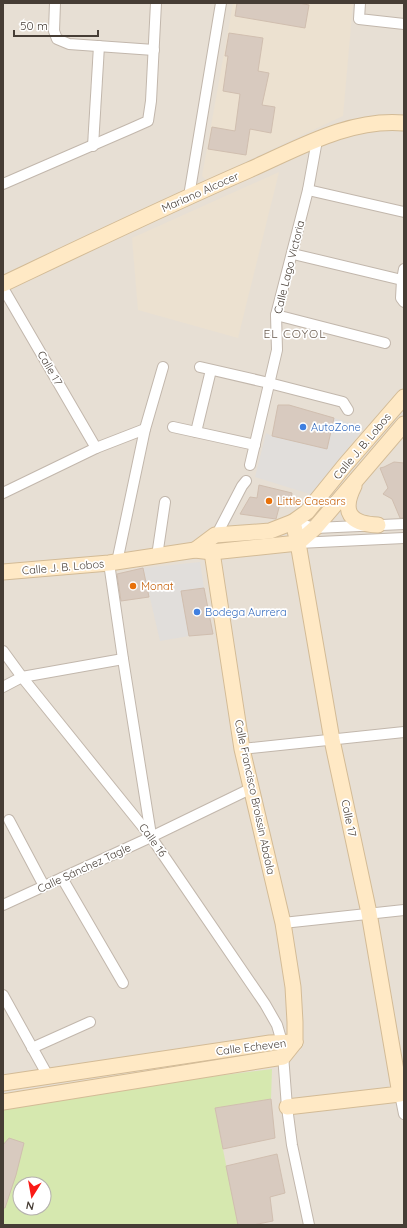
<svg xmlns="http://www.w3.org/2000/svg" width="407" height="1228" viewBox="0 0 407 1228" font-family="Quicksand,sans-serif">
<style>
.residential{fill:#e7dfd4;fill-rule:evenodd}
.education{fill:#ece1d0}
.green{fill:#d6e8af;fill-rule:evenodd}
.parking{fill:#e1dedb}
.building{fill:#d8cabf;stroke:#d0beaf}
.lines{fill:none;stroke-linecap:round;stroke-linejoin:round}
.street-casing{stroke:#c2b7ac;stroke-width:12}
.secondary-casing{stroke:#d3bb96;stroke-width:17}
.street{stroke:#fff;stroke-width:10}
.secondary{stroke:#ffe9c5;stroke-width:15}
.shop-dot{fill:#3f7fe0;stroke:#fff;stroke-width:1.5}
.food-dot{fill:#e8710a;stroke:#fff;stroke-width:1.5}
.labels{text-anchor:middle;stroke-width:3.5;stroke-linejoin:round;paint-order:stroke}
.street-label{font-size:11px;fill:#463d35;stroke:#fff}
.shop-label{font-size:11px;fill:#366cbe;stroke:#fff;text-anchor:start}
.food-label{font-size:11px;fill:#c56008;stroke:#fff;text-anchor:start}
.neighbourhood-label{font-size:12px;letter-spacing:1px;fill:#695a4d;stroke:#fff}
</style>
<rect width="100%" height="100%" fill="#f3ede6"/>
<path class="residential" d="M3 3H404V1225H3ZM20 1184H44V1208H20Z"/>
<g class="education">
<polygon points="233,3 353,3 343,116 206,180 202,176"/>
<polygon points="279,172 238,338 138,310 132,238"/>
</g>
<path class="green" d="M272 1069 271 1099 215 1109 238 1225H3V1103ZM20 1184H44V1208H20Z"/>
<g class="parking">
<polygon points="334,418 364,427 313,495 255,477 266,433 272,436 327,449"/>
<polygon points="200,562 204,588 181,591 189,636 160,641 143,568"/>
</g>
<g class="building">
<polygon points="237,3 299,3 309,5 305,28 235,16"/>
<polygon points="229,33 263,38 258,71 269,73 262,105 275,107 271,133 250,129 246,155 208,149 212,127 235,131 240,94 223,91 228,56 225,56"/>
<polygon points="278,405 289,405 334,418 327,449 272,436"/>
<polygon points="394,462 404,463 404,518 400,518 392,499 383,494 388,488 380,468 384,467"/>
<polygon points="259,485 292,493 290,505 280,504 276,519 240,514 250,497 257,498"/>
<polygon points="143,568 149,597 121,601 117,574"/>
<polygon points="204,588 213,634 189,636 181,591"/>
<polygon points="271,1099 275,1138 223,1149 215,1108"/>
<polygon points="9,1138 24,1143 16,1175 5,1208 3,1208 3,1145"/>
<polygon points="277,1154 285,1193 270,1197 273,1221 253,1225 238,1225 226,1166"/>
</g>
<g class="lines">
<defs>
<g id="street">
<polyline points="55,3 54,31 57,39 69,44 154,50"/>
<polyline points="360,3 359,19 404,24"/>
<polyline points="93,146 99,46"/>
<polyline points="3,184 130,129 148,121 151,101 156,3"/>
<polyline points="308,190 404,212"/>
<polyline points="189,196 221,3"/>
<polyline points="293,254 402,280"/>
<polyline points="404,269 402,280 401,298 404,302"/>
<polyline points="3,288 96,448"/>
<polyline points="276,315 385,343"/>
<polyline points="200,367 269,383 343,402 348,410"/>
<polyline points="173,427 255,445"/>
<polyline points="196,432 211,370"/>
<polyline points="250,465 277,350 276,315 308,190 317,140"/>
<polyline points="3,493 96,448 145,429"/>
<polyline points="293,522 315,528 404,524"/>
<polyline points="215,538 242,486 246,481"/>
<polyline points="298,543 404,538"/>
<polyline points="157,556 165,502"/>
<polyline points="117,562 145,429 163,367"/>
<polyline points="109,563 123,659 151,835"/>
<polyline points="3,651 22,677 151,837 265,1004 277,1025 282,1042 287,1107 292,1145 309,1225"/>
<polyline points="3,687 22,677 123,659"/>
<polyline points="242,749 404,732"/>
<polyline points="9,820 44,886"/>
<polyline points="62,878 123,983"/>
<polyline points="3,905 151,837 252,788"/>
<polyline points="283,923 404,910"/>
<polyline points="3,995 48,1076"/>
<polyline points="32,1048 90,1022"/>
<polyline points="404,1094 400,1094 404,1114"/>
</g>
<g id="secondary">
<path d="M3 284C85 245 166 206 249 170 297 149 349 118 404 123"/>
<path d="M354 486C341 512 350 524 378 525"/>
<polyline points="195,550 215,535 270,531 293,522 307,512 345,465 404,397"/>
<polyline points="212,552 242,749 283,923 293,987 295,1022 295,1042"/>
<polyline points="3,572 109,563 195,550 212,552 298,543 315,528 404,424"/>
<polyline points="3,1083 270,1043 295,1042"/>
<polyline points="3,1102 283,1057 295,1042"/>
<polyline points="287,1107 400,1094 369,913 332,740 298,543 293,522"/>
</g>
</defs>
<use href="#street" class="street-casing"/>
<use href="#secondary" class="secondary-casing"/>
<use href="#street" class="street"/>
<use href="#secondary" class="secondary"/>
</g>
<g class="shop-dot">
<circle cx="303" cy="427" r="4"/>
<circle cx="197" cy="612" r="4"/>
</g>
<g class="food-dot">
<circle cx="269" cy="501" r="4"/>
<circle cx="133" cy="586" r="4"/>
</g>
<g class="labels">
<g class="street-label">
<text transform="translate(200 192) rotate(-24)" y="4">Mariano Alcocer</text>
<text transform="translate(289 267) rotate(-76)" y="4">Calle Lago Victoria</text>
<text transform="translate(50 368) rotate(60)" y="4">Calle 17</text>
<text transform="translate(362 446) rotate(-50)" y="4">Calle J. B. Lobos</text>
<text transform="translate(63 567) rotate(-5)" y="4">Calle J. B. Lobos</text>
<text transform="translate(255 797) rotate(78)" y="4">Calle Francisco Broissin Abdala</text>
<text transform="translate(349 818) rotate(78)" y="4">Calle 17</text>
<text transform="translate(153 840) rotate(54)" y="4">Calle 16</text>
<text transform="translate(84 868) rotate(-25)" y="4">Calle Sánchez Tagle</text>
<text transform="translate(251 1047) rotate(-7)" y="4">Calle Echeven</text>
</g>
<g class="shop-label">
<text x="311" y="431">AutoZone</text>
<text x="205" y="616">Bodega Aurrera</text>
</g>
<g class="food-label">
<text x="277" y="505">Little Caesars</text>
<text x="141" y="590">Monat</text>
</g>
<g class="neighbourhood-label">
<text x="295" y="338">EL COYOL</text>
</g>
</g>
<rect width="407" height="1228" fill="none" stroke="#463d35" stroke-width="8"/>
<g transform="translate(32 1196) rotate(191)"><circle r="19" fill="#ffffff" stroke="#b5b1ae"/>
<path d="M0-3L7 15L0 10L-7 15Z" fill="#fa1a16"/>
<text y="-6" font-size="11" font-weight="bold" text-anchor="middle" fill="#463d35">N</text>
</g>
<path d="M14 30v6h84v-6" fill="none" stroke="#463d35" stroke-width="2"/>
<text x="20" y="30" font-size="12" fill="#463d35" stroke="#ffffff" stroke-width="3" paint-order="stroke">50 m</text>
</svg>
